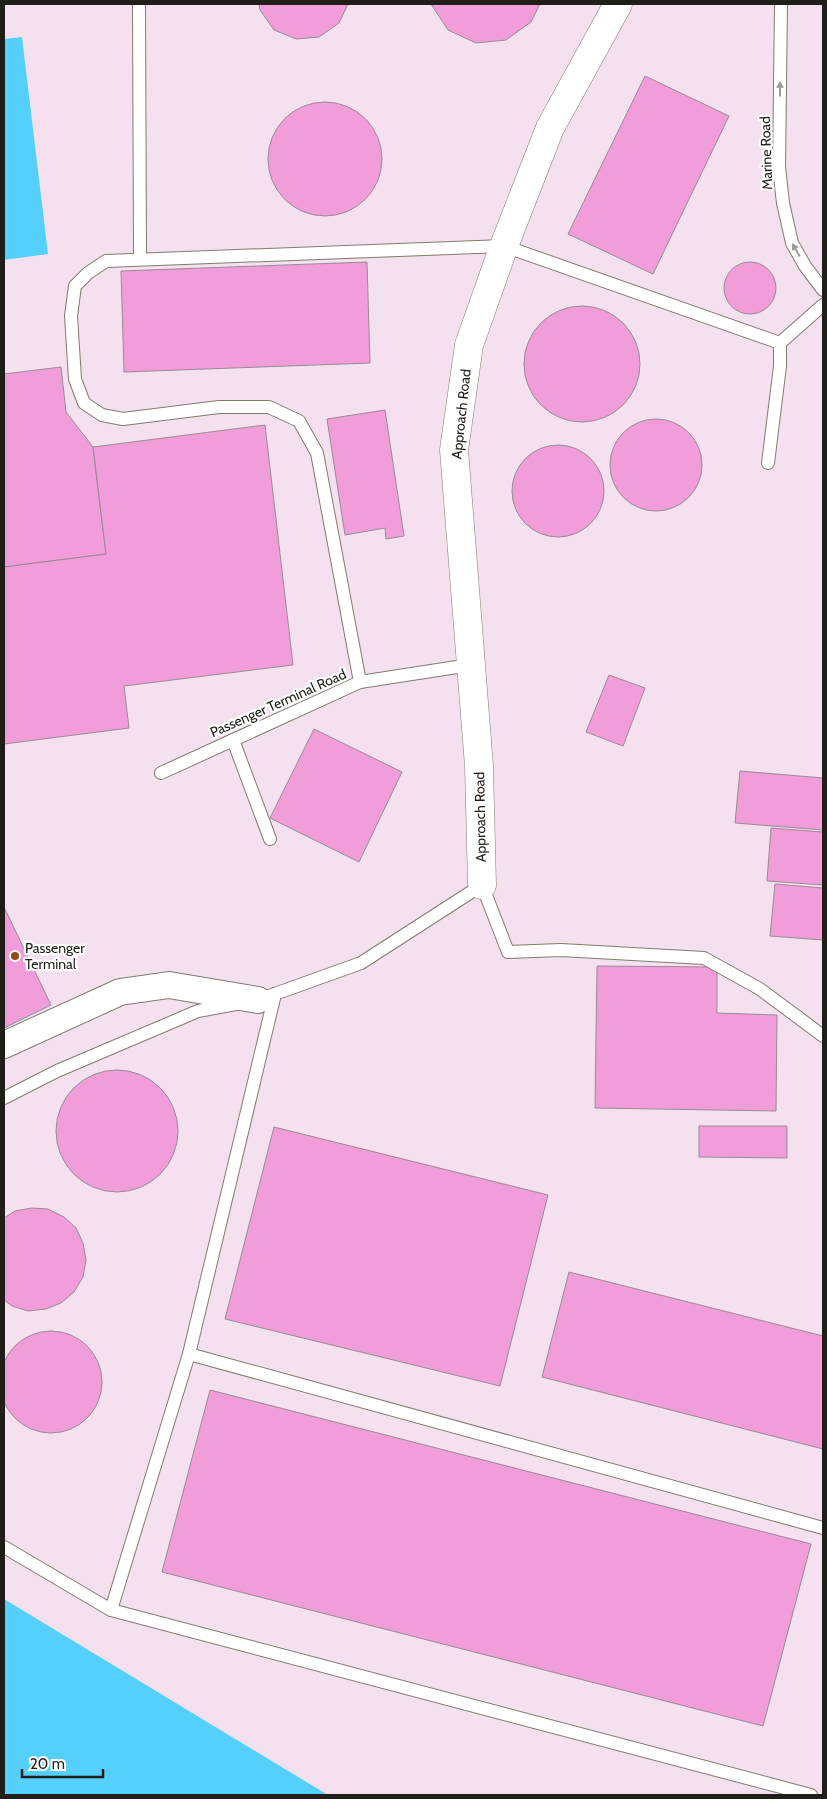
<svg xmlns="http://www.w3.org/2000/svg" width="827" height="1799" viewBox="0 0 827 1799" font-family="Cabin,sans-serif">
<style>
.industrial{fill:#f4e0ef}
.water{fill:#55cffb}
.building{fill:#f09dd9;stroke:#998b94}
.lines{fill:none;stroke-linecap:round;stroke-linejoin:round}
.lane-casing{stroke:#817c6e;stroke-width:14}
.street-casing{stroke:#817c6e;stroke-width:28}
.secondary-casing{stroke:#817c6e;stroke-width:29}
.lane{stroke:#fff;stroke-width:12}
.street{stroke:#fff;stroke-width:26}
.secondary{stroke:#fff;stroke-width:28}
.oneway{fill:#9b9a97}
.poi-dot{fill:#8b4d11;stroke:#fff;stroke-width:2}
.labels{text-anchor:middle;stroke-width:4.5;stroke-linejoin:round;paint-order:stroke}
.street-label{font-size:14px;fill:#201e18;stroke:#fff}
.poi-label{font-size:14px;fill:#201e18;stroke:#fff;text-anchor:start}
</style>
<rect width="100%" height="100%" fill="#f6f1e0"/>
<polygon class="industrial" points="4,4 823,4 823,1795 328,1795 4,1599 4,260 48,253 22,37 4,39"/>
<g class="water">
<polygon points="22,37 48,254 4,260 4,39"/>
<polygon points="4,1599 328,1795 4,1795"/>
</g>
<g class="building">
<polygon points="259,4 348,4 339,23 319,37 296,39 274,30 260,10"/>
<polygon points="431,4 540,4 531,22 506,40 476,43 448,30"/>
<polygon points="645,76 729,116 653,274 568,234"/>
<circle cx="325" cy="159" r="57"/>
<polygon points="367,262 370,363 124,372 121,271"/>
<circle cx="750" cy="288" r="26"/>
<circle cx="582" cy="364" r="58"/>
<polygon points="61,367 66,412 93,447 106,554 4,567 4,374"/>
<polygon points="385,410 404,536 386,539 385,528 345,535 327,419"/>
<circle cx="656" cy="465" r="46"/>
<polygon points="265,425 293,665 124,686 129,728 4,744 4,567 106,554 93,447"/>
<circle cx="558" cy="491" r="46"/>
<polygon points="609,675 645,688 623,746 586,732"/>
<polygon points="314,729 402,772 359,862 270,818"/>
<polygon points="740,771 823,778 823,830 735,823"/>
<polygon points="771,828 823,832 823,885 767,881"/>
<polygon points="775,884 823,888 823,940 770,936"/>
<polygon points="4,907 51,1005 4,1028"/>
<polygon points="597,966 717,967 717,1013 777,1015 776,1111 595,1108"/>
<circle cx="117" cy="1131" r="61"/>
<polygon points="699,1126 787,1126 787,1158 699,1157"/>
<polygon points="274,1127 548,1195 500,1386 225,1319"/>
<polygon points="32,1208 48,1209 64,1217 76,1228 83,1243 86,1260 83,1277 74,1292 61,1303 46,1309 28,1311 12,1306 4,1300 4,1218 15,1211"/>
<polygon points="569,1272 823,1336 823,1449 542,1377"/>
<circle cx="51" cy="1382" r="51"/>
<polygon points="210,1390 811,1544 763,1726 162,1572"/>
</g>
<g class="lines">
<defs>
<g id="lane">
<polyline points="139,4 140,259"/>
<polyline points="781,4 779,167 783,203 792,243 805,266 823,290"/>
<polyline points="768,463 780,366 780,343 823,305"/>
<polyline points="360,682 317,453 299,421 269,407 219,407 123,419 102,415 84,403 75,379 71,316 75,286 88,273 106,261 504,246 780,343"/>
<polyline points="233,740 270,839"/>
<polyline points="161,773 360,682 470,665"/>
<polyline points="4,1098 57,1071 198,1011 258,1000 361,963 482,885 508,952 561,950 704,958 760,989 823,1036"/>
<polyline points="189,1354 823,1528"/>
<polyline points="4,1547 111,1610 811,1795"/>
<polyline points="111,1610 189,1354 275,994"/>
</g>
<polyline id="street" points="4,1045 120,992 169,985 258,1000"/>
<polyline id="secondary" points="482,885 479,766 454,450 469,345 504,246 550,128 618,4"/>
</defs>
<use href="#lane" class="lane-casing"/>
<use href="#street" class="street-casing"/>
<use href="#secondary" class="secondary-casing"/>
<use href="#lane" class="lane"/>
<use href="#street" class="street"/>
<use href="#secondary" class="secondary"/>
</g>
<defs><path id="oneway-solid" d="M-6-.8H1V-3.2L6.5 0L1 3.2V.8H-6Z" transform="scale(1.25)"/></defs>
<g class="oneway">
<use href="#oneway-solid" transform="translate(780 89) rotate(-90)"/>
<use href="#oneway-solid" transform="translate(796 250) rotate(-120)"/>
</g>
<circle class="poi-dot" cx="15" cy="956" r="5"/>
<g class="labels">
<g class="street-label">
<text transform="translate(766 153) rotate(-92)" y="5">Marine Road</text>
<text transform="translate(461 414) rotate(-84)" y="5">Approach Road</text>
<text transform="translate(278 703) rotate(-24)" y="5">Passenger Terminal Road</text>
<text transform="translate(480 817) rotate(-91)" y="5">Approach Road</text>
</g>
<g class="poi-label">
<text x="25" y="953">Passenger<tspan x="25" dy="16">Terminal</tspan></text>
</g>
</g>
<rect width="827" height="1799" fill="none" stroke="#201e18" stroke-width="10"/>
<path d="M22 1769v8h81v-8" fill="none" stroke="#201e18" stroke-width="2.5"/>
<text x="30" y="1769" font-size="15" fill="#201e18" stroke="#ffffff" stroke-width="4" paint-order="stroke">20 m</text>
</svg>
